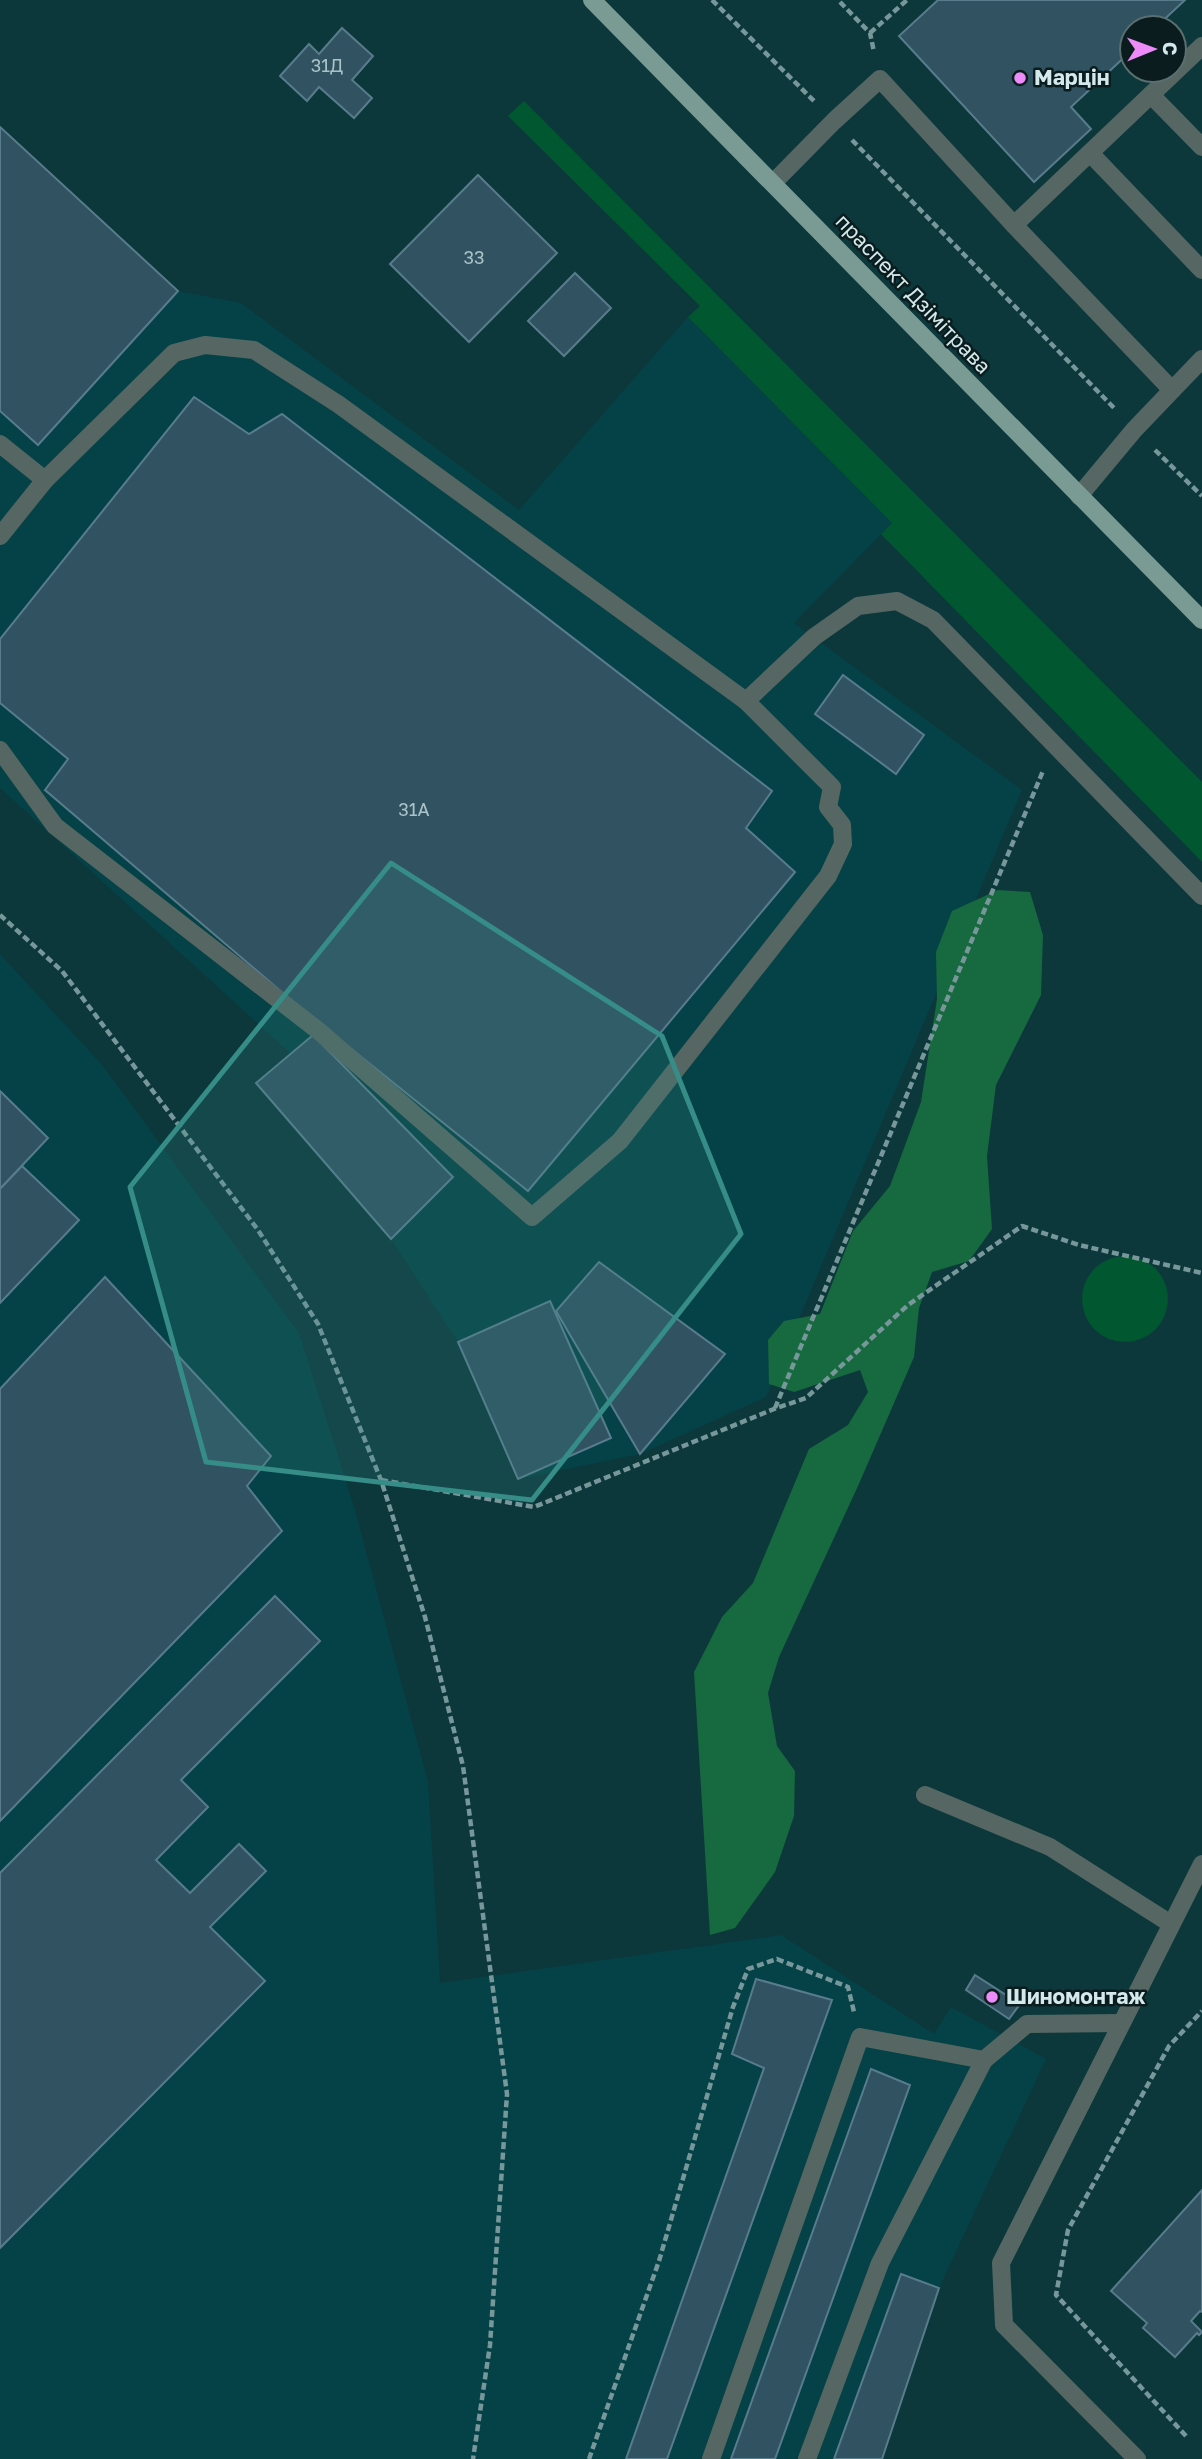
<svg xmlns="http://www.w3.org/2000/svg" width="1202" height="2459" viewBox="0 0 1202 2459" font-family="'Golos Text',sans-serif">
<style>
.built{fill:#054247}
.green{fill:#005730}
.forest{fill:#17693f}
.building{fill:#305261;stroke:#597c8c;stroke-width:2}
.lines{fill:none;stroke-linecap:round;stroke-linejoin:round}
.path{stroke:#77979a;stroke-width:4.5;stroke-dasharray:7 3.5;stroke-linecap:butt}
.service{stroke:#566763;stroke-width:18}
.minor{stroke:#566763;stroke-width:18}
.primary{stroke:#799b93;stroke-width:18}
.marked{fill:#368d87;fill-opacity:0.2;stroke:#368d87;stroke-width:5;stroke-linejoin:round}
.poi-dot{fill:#ed8cf9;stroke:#0b1c1e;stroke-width:2.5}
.labels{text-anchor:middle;stroke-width:5;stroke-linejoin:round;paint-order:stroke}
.number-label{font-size:18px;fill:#aac3c8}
.poi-label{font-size:21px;font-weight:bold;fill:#d3e9eb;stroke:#0b1c1e;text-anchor:start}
.street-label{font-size:21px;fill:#d3e9eb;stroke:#0b1c1e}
</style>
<rect width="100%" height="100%" fill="#0c383c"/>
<g class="built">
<polygon points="0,127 178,291 241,303 519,510 688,317 892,523 794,623 1022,790 766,1397 640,1454 518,1479 458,1342 391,1239 256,1083 290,1053 0,788"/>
<polygon points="0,954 103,1066 299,1333 355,1510 428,1782 440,1983 781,1935 934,2034 951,2007 1046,2059 939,2288 882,2459 0,2459"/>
</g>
<g class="green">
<polygon points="524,101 1202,782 1202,862 881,534 892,523 688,317 700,306 508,116"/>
<circle cx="1125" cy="1299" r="43"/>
</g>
<polygon class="forest" points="998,890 1030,892 1043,935 1041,995 996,1085 987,1156 992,1229 969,1261 932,1272 919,1308 914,1357 858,1486 779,1657 768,1693 777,1746 795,1771 794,1816 775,1872 735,1928 710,1935 694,1672 722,1617 753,1583 809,1449 848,1425 868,1392 860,1370 794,1392 769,1384 768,1340 784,1321 820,1314 853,1231 890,1186 921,1102 937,999 936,952 952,911"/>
<g class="building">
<polygon points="938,0 1185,0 1155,28 1132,28 1132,50 1071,107 1091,129 1034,182 899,36"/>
<polygon points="342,28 373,56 352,80 372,98 354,118 319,87 307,101 280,76 309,44 319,54"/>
<polygon points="0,127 178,291 38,445 0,411"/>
<polygon points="478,175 557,253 469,342 390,264"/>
<polygon points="575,273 611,308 564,356 528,321"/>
<polygon points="194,397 249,434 282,414 772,791 746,828 795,872 528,1191 304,1011 45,790 68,759 0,703 0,639"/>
<polygon points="843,675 924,735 896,774 815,714"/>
<polygon points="313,1035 453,1177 391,1239 256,1083"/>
<polygon points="0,1091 48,1138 0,1189"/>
<polygon points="22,1166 79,1220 0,1303 0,1189"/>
<polygon points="599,1262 725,1354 640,1454 556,1311"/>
<polygon points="105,1277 271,1456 247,1486 282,1531 0,1821 0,1389"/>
<polygon points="550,1301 611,1438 518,1479 458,1342"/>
<polygon points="275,1596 320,1641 181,1780 208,1807 156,1860 190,1893 239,1844 266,1871 210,1927 265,1981 0,2248 0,1873"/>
<polygon points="975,1975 1020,2004 1009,2019 966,1990"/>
<polygon points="756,1979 832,2000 667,2459 626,2459 764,2068 732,2054"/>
<polygon points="871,2069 910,2085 775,2459 731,2459"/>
<polygon points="1202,2190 1202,2312 1200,2311 1191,2321 1202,2332 1199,2335 1197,2333 1175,2357 1143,2328 1147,2323 1111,2291"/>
<polygon points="901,2274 939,2288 882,2459 834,2459"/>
</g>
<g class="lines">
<g class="path">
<polyline points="712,0 814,101"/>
<polyline points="840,2 870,33 874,52"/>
<polyline points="870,33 907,0"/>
<polyline points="852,140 1115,409"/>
<polyline points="1155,450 1202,496"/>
<polyline points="0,915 62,971 258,1230 318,1324 381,1480 425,1617 463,1766 507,2094 490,2345 473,2459"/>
<polyline points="775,1408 1043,771"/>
<polyline points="381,1480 534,1507 774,1409 806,1398 908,1305 1022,1226 1079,1245 1202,1273"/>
<polyline points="1186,2436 1056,2295 1068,2230 1169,2046 1202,2011"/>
<polyline points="589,2459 659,2261 733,2007 748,1969 777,1959 848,1987 854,2012"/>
</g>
<g class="service">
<polyline points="1151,95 1202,147"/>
<polyline points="1090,153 1202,270"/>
<polyline points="773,183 834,121 880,79 1014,225 1171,389"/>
<polyline points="1014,225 1202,46"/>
<polyline points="0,444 45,480 174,353 205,345 254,350 338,404 746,701 832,787 828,807 842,825 843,844 828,876 620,1141 532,1217 320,1032 55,826 0,750"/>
<polyline points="1079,496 1134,430 1202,359"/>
<polyline points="0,536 45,480"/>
<polyline points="746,701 814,637 858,606 897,601 933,620 1202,896"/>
<polyline points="925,1795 1050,1847 1171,1924"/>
<polyline points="711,2459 860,2037 984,2060"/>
<polyline points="807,2459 880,2263 984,2060 1027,2024 1121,2023"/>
</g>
<polyline class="minor" points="1137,2459 1004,2325 1001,2263 1202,1864"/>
<polyline class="primary" points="592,0 1202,620"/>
</g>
<path class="marked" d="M391 863 662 1036 741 1234 532 1500 206 1462 130 1187Z"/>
<g class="poi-dot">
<circle cx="1020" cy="78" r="7"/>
<circle cx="992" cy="1997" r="7"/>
</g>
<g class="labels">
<g class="number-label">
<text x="327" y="72">31Д</text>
<text x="474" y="264">33</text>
<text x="414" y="816">31А</text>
</g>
<g class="poi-label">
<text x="1034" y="85">Марцін</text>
<text x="1006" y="2004">Шиномонтаж</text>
</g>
<g class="street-label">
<text transform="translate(913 294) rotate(46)" y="7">праспект Дзімітрава</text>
</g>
</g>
<g transform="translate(1153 49) rotate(89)"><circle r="33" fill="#0b1c1e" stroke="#5b6e70" stroke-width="2"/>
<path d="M0-5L12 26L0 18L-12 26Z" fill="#ed8cf9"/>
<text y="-10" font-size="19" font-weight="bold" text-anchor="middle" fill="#d3e9eb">С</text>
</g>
</svg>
